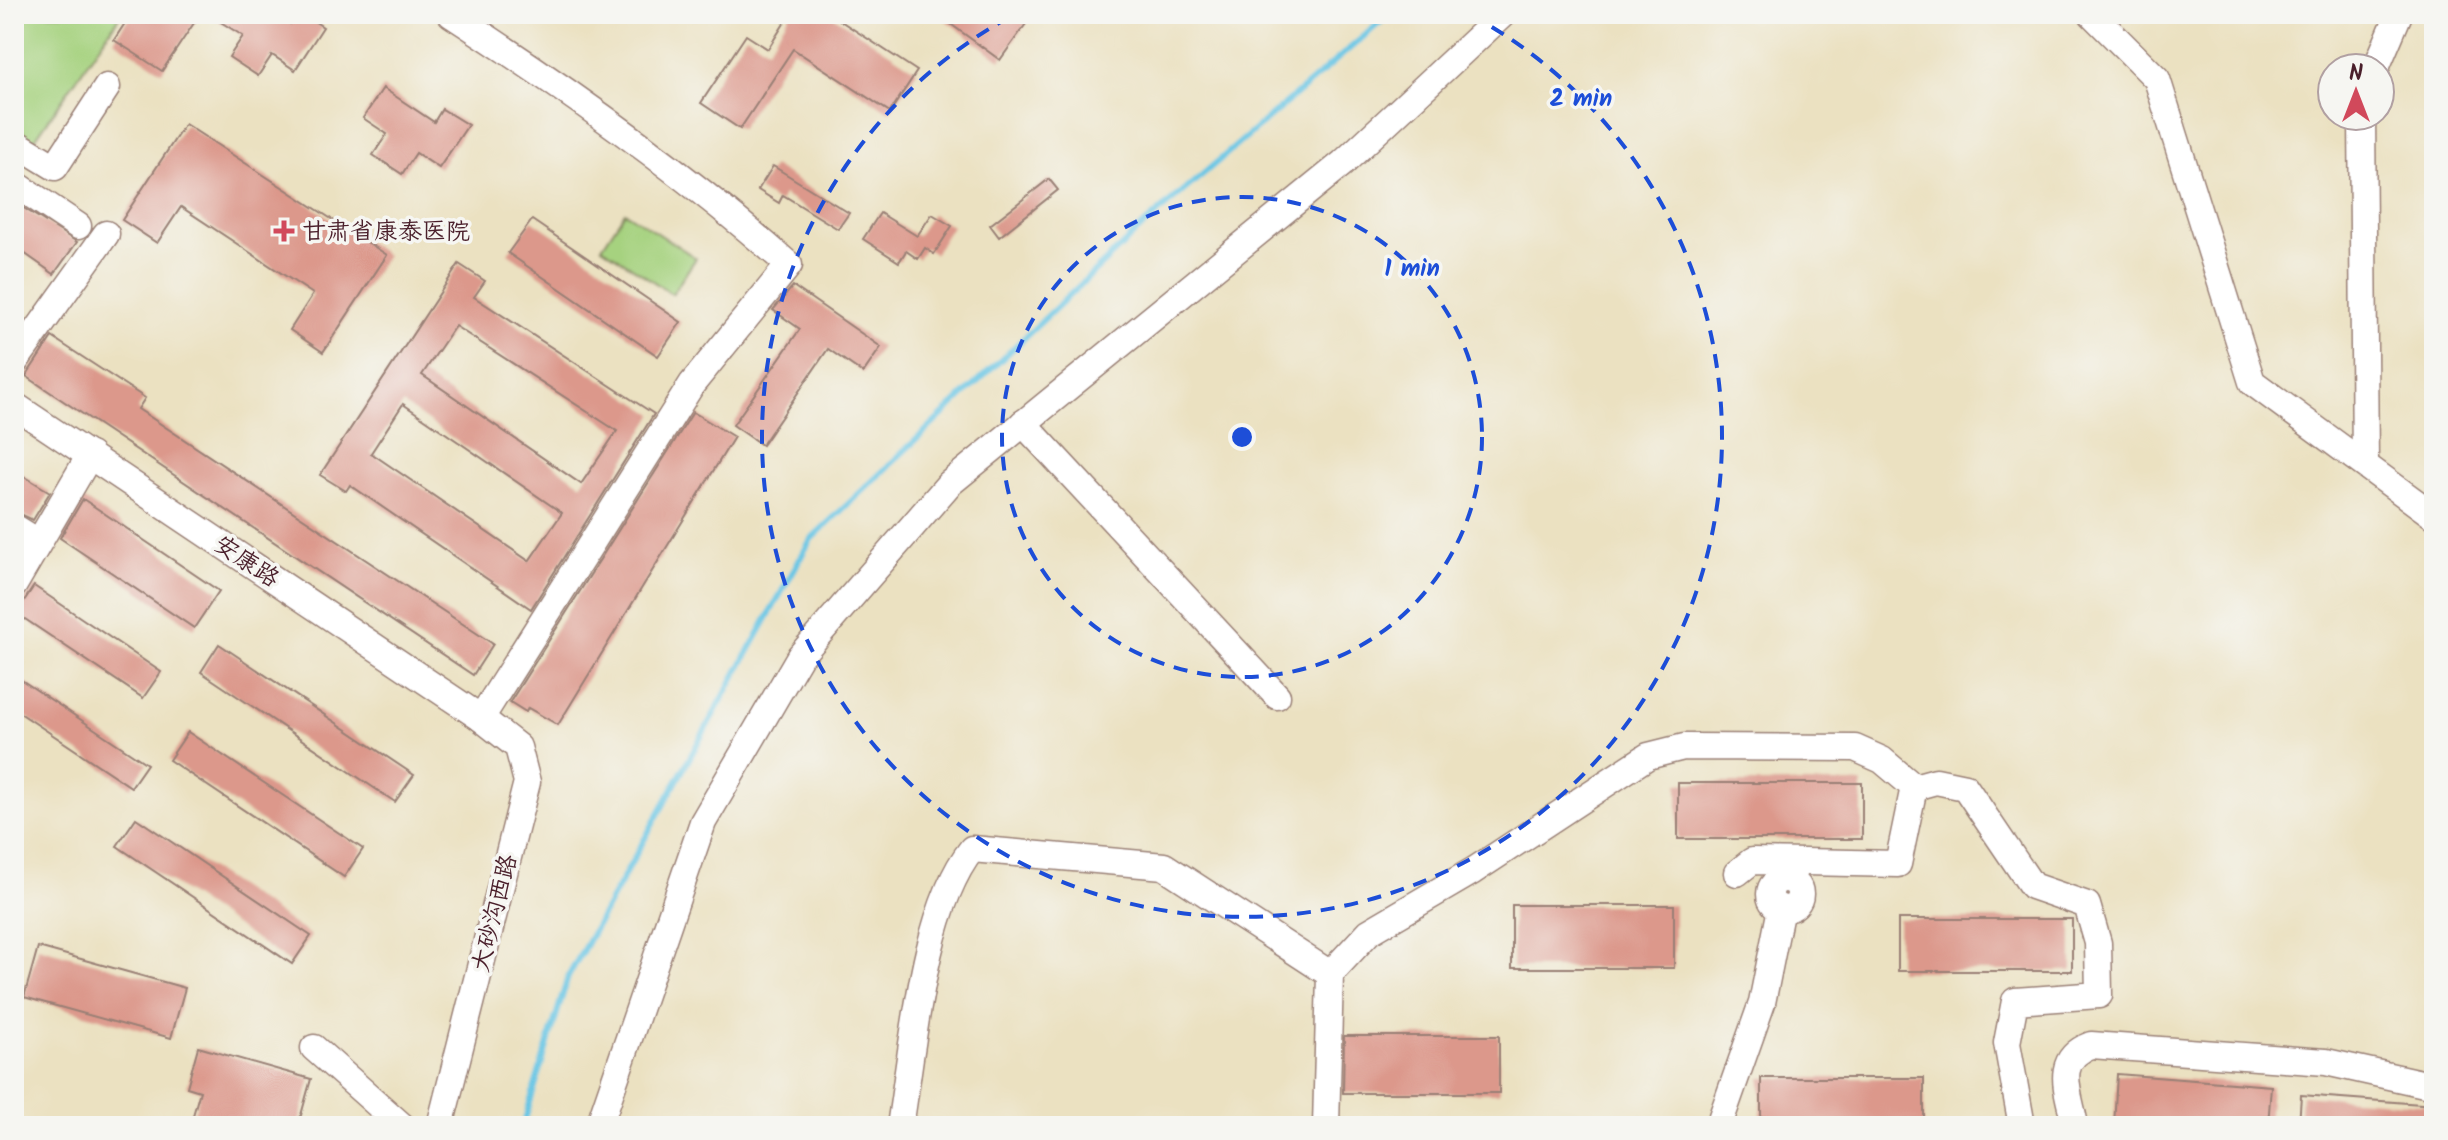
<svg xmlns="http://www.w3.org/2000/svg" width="2448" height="1140" viewBox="0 0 2448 1140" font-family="Kalam,'LXGW WenKai TC',sans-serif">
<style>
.green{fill:#a6d27f;stroke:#787855;stroke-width:2}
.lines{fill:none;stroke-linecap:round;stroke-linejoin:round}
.stream{stroke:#66c5e4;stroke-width:6}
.building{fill:#dc988b;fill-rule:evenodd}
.minor-casing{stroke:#9a8076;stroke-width:29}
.minor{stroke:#fff;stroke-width:26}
.ring{fill:none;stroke:#1d4ed8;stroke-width:4;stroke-dasharray:14 10}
.poi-dot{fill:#d1495b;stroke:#f6f6f2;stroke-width:3}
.labels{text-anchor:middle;stroke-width:7;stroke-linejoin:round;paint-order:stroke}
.poi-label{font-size:24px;fill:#4a1f2b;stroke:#f6f6f2;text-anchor:start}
.street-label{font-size:24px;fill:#4a1f2b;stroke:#f6f6f2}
.centre{fill:#1d4ed8;stroke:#f6f6f2;stroke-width:4}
.ring-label{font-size:24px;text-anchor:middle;font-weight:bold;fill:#1d4ed8;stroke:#f6f6f2;stroke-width:7;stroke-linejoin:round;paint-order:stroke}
</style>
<rect width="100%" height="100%" fill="#f6f6f2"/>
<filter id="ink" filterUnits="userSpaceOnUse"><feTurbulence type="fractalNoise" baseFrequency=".0125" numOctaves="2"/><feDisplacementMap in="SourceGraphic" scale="16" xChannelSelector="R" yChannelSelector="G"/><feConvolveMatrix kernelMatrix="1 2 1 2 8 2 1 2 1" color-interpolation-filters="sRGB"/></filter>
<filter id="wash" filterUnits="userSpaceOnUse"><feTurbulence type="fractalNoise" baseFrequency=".006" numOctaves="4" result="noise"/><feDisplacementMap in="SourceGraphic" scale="32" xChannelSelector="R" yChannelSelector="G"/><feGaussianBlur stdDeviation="1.8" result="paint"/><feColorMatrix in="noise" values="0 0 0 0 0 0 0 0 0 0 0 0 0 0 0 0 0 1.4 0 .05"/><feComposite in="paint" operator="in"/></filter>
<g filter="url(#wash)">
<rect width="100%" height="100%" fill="#ebe1c1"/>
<g class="green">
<polygon points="14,14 121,14 31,145 14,133"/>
<polygon points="625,212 696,258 672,294 602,247"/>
</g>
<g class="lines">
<polyline class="stream" points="523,1126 568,977 811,539 1147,222 1390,14"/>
</g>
<g id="blocks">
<g class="building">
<polygon points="131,14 200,14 162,71 114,40"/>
<polygon points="208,14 275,14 290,24 297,14 303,14 323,27 295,70 272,55 258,76 229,57 243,36"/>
<polygon points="790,14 830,14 917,71 890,112 793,49 740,129 701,103 746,35 768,49"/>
<polygon points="937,14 1033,14 1000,60"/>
<polygon points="383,88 434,122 442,109 468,125 439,168 416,153 402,174 373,155 387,134 363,118"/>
<polygon points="185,124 387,255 323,352 290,330 313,294 181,207 157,243 122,220"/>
<polygon points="773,166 849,213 838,229 783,195 779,203 758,190"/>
<polygon points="1049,179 1058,190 999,237 990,225"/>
<polygon points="14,202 77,242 54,274 14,246"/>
<polygon points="880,213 917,236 932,214 952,226 934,254 925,248 918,259 906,251 899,262 863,239"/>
<polygon points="532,220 681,322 658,356 508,253"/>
<path d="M459 264 485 281 474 297 654 414 531 609 350 485 346 491 320 475ZM455 326 617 431 581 484 422 375ZM403 404 562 513 529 561 371 453Z"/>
<polygon points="793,286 881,347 863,373 828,349 762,445 733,425 800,329 773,310"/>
<polygon points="52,337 145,398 138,409 493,644 473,675 26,376"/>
<polygon points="693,412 734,437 558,725 528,708 526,712 510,702"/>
<polygon points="14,470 50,492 33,520 14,511"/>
<polygon points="83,499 219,591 194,628 60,538"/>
<polygon points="34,586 161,672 143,698 16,613"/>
<polygon points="219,644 414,775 395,802 201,672"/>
<polygon points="14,675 147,764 131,787 14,709"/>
<polygon points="188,732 363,849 344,877 169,760"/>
<rect x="1678" y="783" width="184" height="56"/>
<polygon points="136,818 311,936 292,964 117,846"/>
<rect x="1512" y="905" width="162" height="63"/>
<rect x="1898" y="919" width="174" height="52"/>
<polygon points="38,947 185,988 171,1038 24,997"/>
<polygon points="1344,1036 1499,1036 1499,1093 1343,1093"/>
<polygon points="198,1047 311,1079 298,1126 190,1126 200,1091 187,1087"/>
<polygon points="2117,1074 2271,1086 2268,1126 2114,1126"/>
<rect x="1761" y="1078" width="163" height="48"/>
<polygon points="2301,1095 2434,1105 2434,1126 2299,1126"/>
</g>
</g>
</g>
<g filter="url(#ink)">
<use href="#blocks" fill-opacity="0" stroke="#9a8076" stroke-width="2"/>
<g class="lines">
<defs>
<g id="minor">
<path d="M451 14C570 91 684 172 789 265L692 384 481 718"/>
<polyline points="2092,14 2157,79 2252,382 2434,516"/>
<polyline points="2376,68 2399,14"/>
<polyline points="2362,116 2365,463"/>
<polyline points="14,142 55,167 107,87"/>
<polyline points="14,183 78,226"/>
<polyline points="14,363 106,234"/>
<polyline points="14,405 481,718 518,747 527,782 440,1126"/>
<polyline points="1023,423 1277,696"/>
<polyline points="14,527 27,535 14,556"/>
<polyline points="14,585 90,455"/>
<polyline points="1914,787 1936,781 1965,787 2032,886 2087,905 2098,943 2099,995 2015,1001 2007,1043 2022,1126"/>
<polyline points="1737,873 1752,861 1898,864 1914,787"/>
<circle cx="1785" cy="894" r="15"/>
<polyline points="314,1048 402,1126"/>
<polyline points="1719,1125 1762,1003 1781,908"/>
<polyline points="599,1126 703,822 800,656 949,484 1343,163 1503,14"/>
<path d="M900 1126C913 1048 923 910 972 849L1164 866 1330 974"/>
<polyline points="1326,1126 1330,974 1369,932 1473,871 1648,756 1684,747 1855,748 1882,760 1914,787"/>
<path d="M2075 1126C2070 1094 2051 1060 2091 1045L2326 1062 2434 1086"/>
</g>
</defs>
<use href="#minor" class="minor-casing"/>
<use href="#minor" class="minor"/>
</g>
</g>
<g class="ring">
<circle cx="1242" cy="437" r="240"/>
<path d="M1471 15A480 480 0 1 1 1013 15"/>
</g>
<path class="poi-dot" d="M280 219h8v8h8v8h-8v8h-8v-8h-8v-8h8z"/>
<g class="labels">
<g class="poi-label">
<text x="302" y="239">甘肃省康泰医院</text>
</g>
<g class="street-label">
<text transform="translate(247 561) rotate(34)" y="8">安康路</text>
<text transform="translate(494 913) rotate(-76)" y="8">大砂沟西路</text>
</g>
</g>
<circle cx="1242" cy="437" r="12" class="centre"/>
<g class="ring-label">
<text x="1581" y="106">2 min</text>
<text x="1412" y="276">1 min</text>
</g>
<rect width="2448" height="1140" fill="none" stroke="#f6f6f2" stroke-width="48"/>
<g transform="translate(2356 92)"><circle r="38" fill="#f6f6f2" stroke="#b1a0a2" stroke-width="2"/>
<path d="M0-6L14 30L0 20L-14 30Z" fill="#d1495b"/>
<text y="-12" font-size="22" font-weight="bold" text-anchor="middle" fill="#4a1f2b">N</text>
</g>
</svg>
